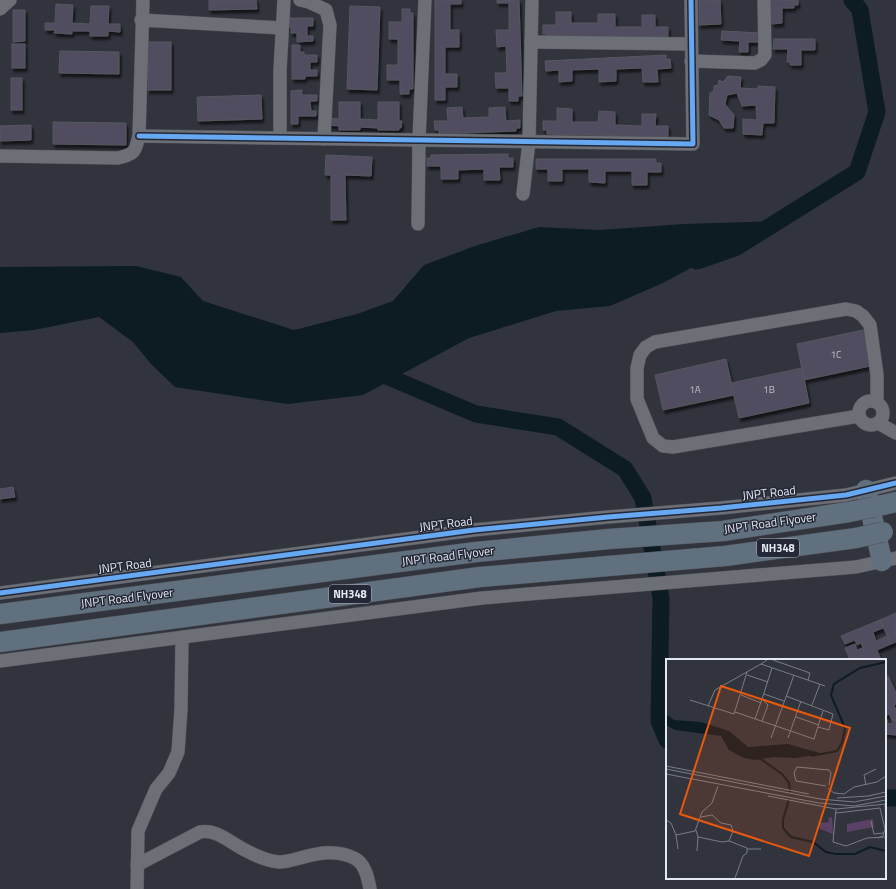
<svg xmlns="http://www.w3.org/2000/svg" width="896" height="889" viewBox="0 0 896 889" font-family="'Titillium Web',sans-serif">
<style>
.water{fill:#0d1b22}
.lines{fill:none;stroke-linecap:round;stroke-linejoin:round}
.river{stroke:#0d1b22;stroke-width:17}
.building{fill:#514d60;stroke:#56575e;filter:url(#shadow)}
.minor-casing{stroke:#4f5158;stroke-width:14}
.highway-casing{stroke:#4f5158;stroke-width:21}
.minor{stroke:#6c6f76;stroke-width:13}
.highway{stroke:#61707f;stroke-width:20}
.highway-bridge-casing{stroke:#4f5158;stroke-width:21;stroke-linecap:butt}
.highway-bridge{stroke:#61707f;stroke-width:20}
.cycleway-casing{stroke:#232736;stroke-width:8}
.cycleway{stroke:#66a8f1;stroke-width:5}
.labels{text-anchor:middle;stroke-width:3;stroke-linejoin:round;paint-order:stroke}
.number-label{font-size:10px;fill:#bfc1ce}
.shield{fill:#232736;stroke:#aaaeba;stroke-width:1}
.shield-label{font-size:11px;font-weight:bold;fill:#e4e8f2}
.street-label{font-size:12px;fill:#e4e8f2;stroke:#232736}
.inset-river{fill:none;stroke:#0d1b22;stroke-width:2}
.inset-road{fill:none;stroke:#797c85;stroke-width:1}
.view{fill:#e8590c;fill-opacity:0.15;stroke:#e8590c;stroke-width:2}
.inset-edge{fill:none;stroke:#e4e8f2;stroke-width:2}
</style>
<defs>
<filter id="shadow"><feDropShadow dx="2" dy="3.5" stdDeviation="1" flood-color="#0009"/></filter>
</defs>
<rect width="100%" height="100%" fill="#31343c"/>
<polygon class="water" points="778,221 663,283 610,306 556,311 469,338 363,395 288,404 175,387 151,364 133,342 99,317 34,330 0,333 0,267 136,266 181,277 203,301 294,330 357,314 393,301 424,265 475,246 539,227 599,230 685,224"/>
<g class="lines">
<g class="river">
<polyline points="697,261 735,248 857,172 877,112 860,10 852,0"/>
<polyline points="372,370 476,414 558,427 625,469 643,498 661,598 659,721 667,740"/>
<polyline points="885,798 896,798"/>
</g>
</g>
<g class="building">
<polygon points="209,0 256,0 257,9 209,10"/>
<polygon points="435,0 461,0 461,4 450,4 450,30 459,30 459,47 445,47 445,74 457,74 457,87 445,87 445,100 435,100"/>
<polygon points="497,0 519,0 522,96 518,96 518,101 509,101 509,88 496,88 495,73 507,73 506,46 497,47 496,30 509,30 509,3 497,3"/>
<polygon points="699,0 720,0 721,24 699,25"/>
<polygon points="770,0 798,0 798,5 794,5 794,8 782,8 782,23 772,24 772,21 770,21"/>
<polygon points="56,4 73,5 72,23 90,24 91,6 109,6 108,24 120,24 120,32 108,31 108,36 90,36 90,31 72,31 72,34 54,33 55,30 45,30 45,23 55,23"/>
<polygon points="350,6 380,7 377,90 347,89"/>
<polygon points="402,9 410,9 410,13 413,13 413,89 409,89 409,94 400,94 400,80 387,80 387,65 398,65 398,39 389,39 389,22 402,22"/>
<polygon points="13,10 25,10 25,41 13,42"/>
<polygon points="556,12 571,12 571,23 598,23 598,14 615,14 615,27 642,27 642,15 655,15 655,27 668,27 668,37 547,38 547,34 543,34 543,25 556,25"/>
<polygon points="283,18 313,18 313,26 307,26 307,36 313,36 313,41 297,42 297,33 291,33 291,27 283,27"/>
<polygon points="722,31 761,33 760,42 748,42 748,52 739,52 740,41 721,40"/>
<polygon points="774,39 815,39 815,50 801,50 801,65 790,65 790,62 787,62 788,49 773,49"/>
<rect x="148" y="42" width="23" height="48"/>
<rect x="12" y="44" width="13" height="24"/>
<polygon points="292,45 300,45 300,52 304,52 304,55 317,55 317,62 310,62 310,70 317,70 317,76 305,76 305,79 292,79"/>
<polygon points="60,51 119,52 119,74 59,73"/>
<polygon points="666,55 666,59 670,59 671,68 657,69 658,82 643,82 642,68 616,69 616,81 599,82 599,69 572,70 572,81 559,82 559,70 546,71 545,61"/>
<polygon points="728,76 741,77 740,88 758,89 758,86 775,87 774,123 763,123 762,135 743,134 743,119 757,120 756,105 742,106 737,93 727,95 725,104 734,115 733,128 724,128 719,120 709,115 710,93 714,91 714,86 718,85 719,80 723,82"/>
<rect x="11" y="78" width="11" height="32"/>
<polygon points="302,90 302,95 317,95 317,101 310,101 311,111 316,111 316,116 298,116 298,124 291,124 291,91"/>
<polygon points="261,95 262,119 198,121 197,97"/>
<polygon points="339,102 360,102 360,119 378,120 378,102 399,102 399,121 402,121 401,128 399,128 399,130 378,130 378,128 360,127 360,130 339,130 339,126 328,125 328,118 339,119"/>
<polygon points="462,107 463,118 489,117 489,108 505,107 506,121 520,120 520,128 516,128 516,131 439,134 439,130 435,130 434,121 448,121 447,108"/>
<polygon points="557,108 572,109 572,122 598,122 599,111 615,112 615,125 642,126 642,114 656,114 655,126 668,126 668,137 547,134 547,130 543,130 543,121 557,121"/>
<polygon points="53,122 126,123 126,145 53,144"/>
<polygon points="31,125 31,140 0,141 0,126"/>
<polygon points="508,154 508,158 513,158 513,167 499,167 500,180 484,180 484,169 458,170 458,179 441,179 441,166 427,166 427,158 431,158 431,155"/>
<polygon points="326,155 372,157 371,176 345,175 346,220 331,220 331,175 325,175"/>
<polygon points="536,159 656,159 656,163 661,163 661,172 647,172 647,185 632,185 632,171 605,171 605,183 589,182 589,169 562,169 562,181 548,181 548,169 536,169"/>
<polygon points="868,329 875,365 804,380 797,344"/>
<polygon points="726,359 734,395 663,410 655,375"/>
<polygon points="802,368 809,403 739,418 731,383"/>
<polygon points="13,487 15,497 0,499 0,489"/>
<polygon points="896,613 896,642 891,644 880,620"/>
<polygon points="880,620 883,628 873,632 876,641 887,636 891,644 877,650 881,660 850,660 845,648 855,644 857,650 863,648 861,643 857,645 855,640 845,644 841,636"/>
<polygon points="888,676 896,693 896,704 894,705 896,711 896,719 892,720 889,714 885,716 888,722 885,723 885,677"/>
<polygon points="895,719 896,722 896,735 885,734 886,723 893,724 892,720"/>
</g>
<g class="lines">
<defs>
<g id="minor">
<polyline points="300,0 309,2 326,10 330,25 324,139"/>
<polyline points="0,9 10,0"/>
<polyline points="141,20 282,28"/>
<polyline points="531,42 691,44"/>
<polyline points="691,61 755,63 761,60 765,55 764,0"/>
<polyline points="139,136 693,144 691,0"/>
<polyline points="280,138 280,70 284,0"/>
<path d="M0 156 118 158C135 154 135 152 139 136L143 0"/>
<polyline points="523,194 529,142 532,0"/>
<polyline points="418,224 419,140 425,0"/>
<circle cx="871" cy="413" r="12"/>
<polyline points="859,416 673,447 663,446 653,438 637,399 637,368 640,355 646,347 655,342 846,309 856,311 863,316 870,325 877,375 877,402"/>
<polyline points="878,423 896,433"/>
<polyline points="0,593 474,530 608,517 721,508 846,495 896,483"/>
<polyline points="0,661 482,598 856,567 896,558"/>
<path d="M137 865 200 832C219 829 231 844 247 851 256 856 268 861 279 862 286 862 293 860 300 858 318 853 336 849 354 858 365 863 368 878 370 889"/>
<polyline points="137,889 138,831 156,789 169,773 178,752 181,709 182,637"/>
</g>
<g id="highway">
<polyline points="866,490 882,561"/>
<polyline points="874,507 896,502"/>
<polyline points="0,614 476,552 609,539 723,531 849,512"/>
<polyline points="0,642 480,577 725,556 856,538"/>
</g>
</defs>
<use href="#minor" class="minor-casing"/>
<use href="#highway" class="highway-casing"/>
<use href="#minor" class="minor"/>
<use href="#highway" class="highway"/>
<defs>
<g id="highway-bridge">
<polyline points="849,512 874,507"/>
<polyline points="856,538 883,532"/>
</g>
</defs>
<use href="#highway-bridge" class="highway-bridge-casing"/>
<use href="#highway-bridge" class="highway-bridge"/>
<defs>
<g id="cycleway">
<polyline points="139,136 693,144 691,0"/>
<polyline points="0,593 474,530 608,517 721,508 846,495 896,483"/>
</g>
</defs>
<use href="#cycleway" class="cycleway-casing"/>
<use href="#cycleway" class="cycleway"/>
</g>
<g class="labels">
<g class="number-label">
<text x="836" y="358">1C</text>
<text x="695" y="393">1A</text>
<text x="769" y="393">1B</text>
</g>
<g class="shield">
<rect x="757" y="539" width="42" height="18" rx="3"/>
<rect x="329" y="585" width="42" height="18" rx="3"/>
</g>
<g class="shield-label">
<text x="778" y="552">NH348</text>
<text x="350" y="598">NH348</text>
</g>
<g class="street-label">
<text transform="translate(769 493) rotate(-6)" y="4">JNPT Road</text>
<text transform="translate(770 523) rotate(-8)" y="4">JNPT Road Flyover</text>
<text transform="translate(446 524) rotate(-7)" y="4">JNPT Road</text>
<text transform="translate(448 556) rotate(-7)" y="4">JNPT Road Flyover</text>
<text transform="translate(125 566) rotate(-7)" y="4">JNPT Road</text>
<text transform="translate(127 598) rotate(-7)" y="4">JNPT Road Flyover</text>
</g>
</g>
<g transform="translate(666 659)">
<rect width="220" height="220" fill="#31343c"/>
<path d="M166 158 167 175 154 170 153 164 163 163 162 159ZM207 160 208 168 181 173V165Z" fill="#5c4166"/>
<path d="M0 55 8 61 35 63 63 72 82 88 122 85 157 95 129 99 107 98 89 101 78 99 63 91 55 77 9 71 0 66Z" fill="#0d1b22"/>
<path class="inset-river" d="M145 97 171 92 176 84 179 69 165 36 168 25 194 9 220 3M92 98 116 115 123 124 124 133M123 140 117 161V169L125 178 147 183 160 193 170 195H189L204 188 220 192"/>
<path class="inset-road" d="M101 1 95 5 159 27M107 1 144 14 142 21M81 16 102 23M98 35 118 42M75 36 95 44M120 37 167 55 163 71 152 68M24 41 68 55 81 13M146 46 154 25M42 47 49 31 95 5M69 53 148 80 157 52M130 58 153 66M89 60 96 40M96 62 102 46 96 40 106 9M105 79 128 16M122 79 135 42M0 107 143 135M0 110 154 140 188 143 220 137M0 115 153 144 188 147 220 141M200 126 198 116 210 110M160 127 130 122 128 114 131 108 163 111 165 114 163 126M162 129 168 134 178 135 188 128 211 123 220 117M102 137 170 150 220 145M171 139 202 137 220 133M219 145 220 163M170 150 167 183 180 187 201 179 220 178M170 154 214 149 219 170 217 177 212 179M35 158 46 156 55 164 65 166 67 172 63 182 81 189V194L77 197 69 219M0 161 5 164 10 176 29 172 36 153 46 144 52 127M205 162 208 175 218 174M30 171 32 178 56 183 63 182M10 176 12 190M81 190H95M31 192 32 178"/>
<path class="view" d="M55 27 184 69 143 197 14 155Z"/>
<rect width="220" height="220" class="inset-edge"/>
</g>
</svg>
